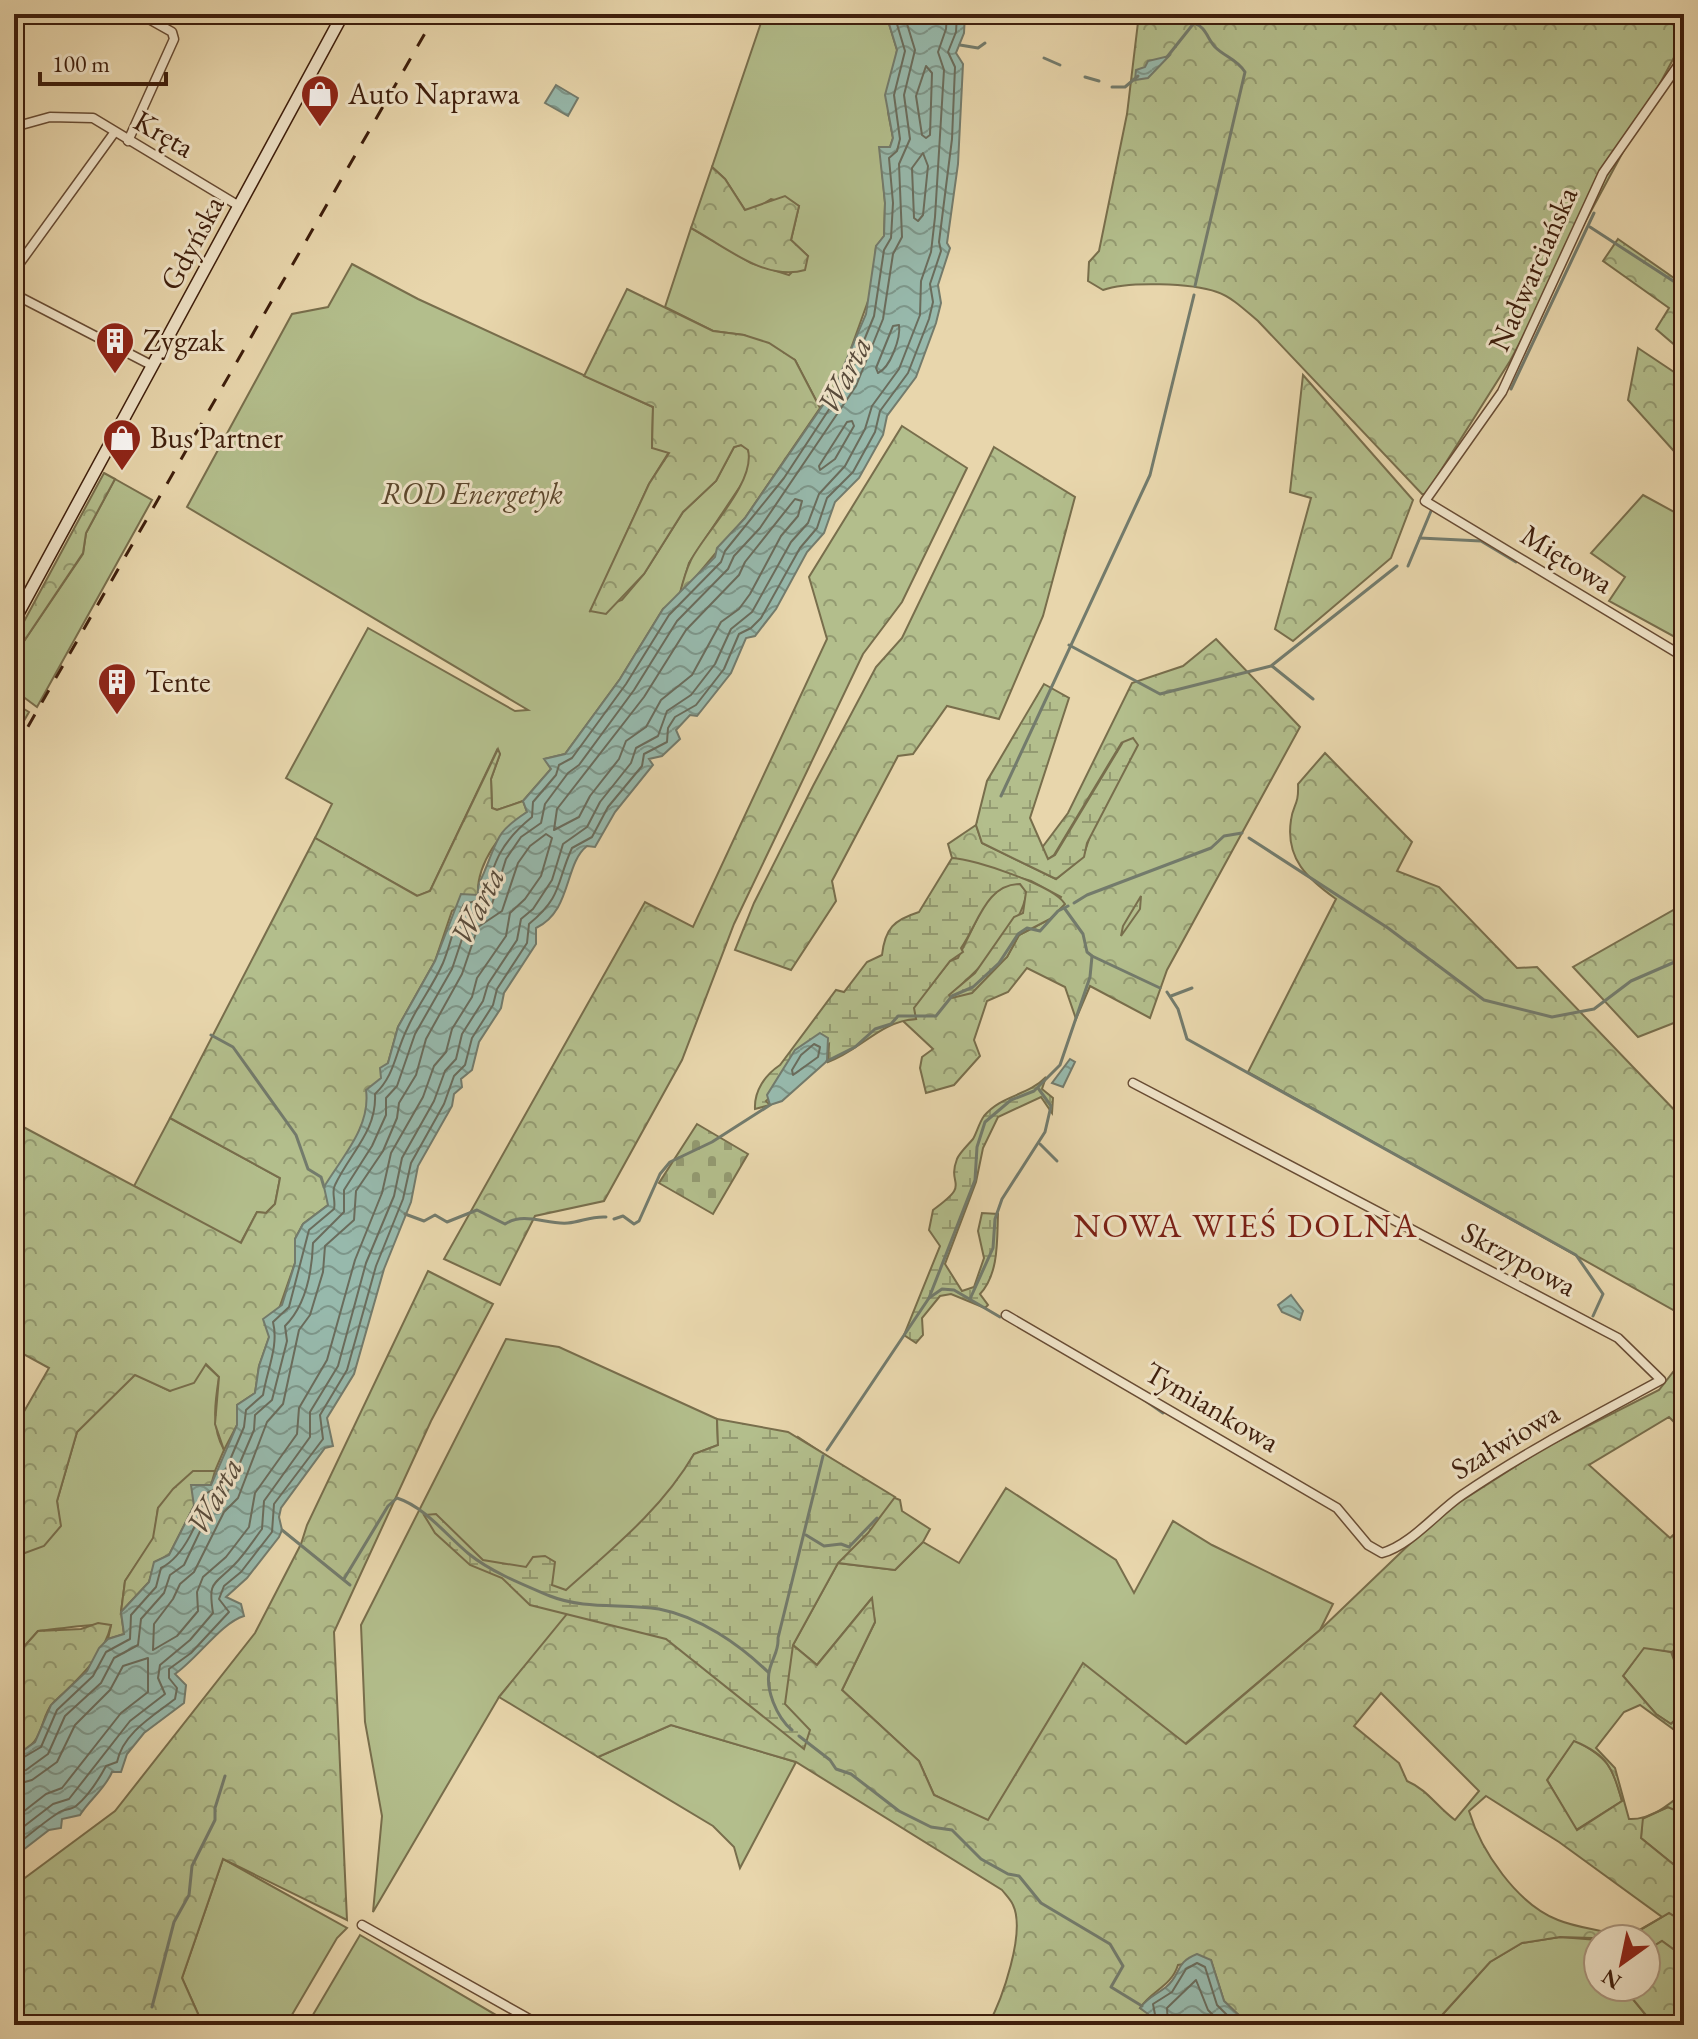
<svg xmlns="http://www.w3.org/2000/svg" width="1698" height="2039" viewBox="0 0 1698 2039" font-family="'EB Garamond',serif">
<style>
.green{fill:#b3be8c;stroke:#786e4c;stroke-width:2}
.forest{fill:url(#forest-crowns);stroke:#786e4c;stroke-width:2;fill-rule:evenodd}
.wetland{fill:url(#wetland-marsh);stroke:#786e4c;stroke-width:2}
.cemetery{fill:url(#cemetery-stones);stroke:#786e4c;stroke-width:2}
.water{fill:url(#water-waves);stroke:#737b6c;stroke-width:2}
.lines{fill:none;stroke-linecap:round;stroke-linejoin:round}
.shore{stroke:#6a6c5c;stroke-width:2}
.stream{stroke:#737b6c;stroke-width:3}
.street-casing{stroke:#684c34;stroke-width:11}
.secondary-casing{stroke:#3e1e0c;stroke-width:14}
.street{stroke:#f0e4c9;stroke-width:8}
.secondary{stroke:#f0e4c9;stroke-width:11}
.rail{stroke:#3e1e0c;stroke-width:3;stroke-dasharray:14 14;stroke-linecap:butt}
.labels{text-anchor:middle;stroke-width:6;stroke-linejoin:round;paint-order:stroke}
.poi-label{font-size:30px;fill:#3e1e0c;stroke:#f0e4c9;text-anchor:start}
.street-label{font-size:30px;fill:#3e1e0c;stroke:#f0e4c9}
.park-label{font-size:30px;font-style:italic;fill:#5b462c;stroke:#f0e4c9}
.water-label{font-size:32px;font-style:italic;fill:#594c3c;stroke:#f0e4c9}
.quarter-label{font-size:34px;letter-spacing:2px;fill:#7a1f14;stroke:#f0e4c9}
</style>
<defs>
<pattern id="forest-crowns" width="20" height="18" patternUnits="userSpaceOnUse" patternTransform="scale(2)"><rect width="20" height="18" fill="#b3be8c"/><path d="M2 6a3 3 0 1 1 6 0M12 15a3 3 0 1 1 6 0" fill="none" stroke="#939a71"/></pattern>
<pattern id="wetland-marsh" width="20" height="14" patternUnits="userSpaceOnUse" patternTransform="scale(2)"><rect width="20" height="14" fill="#b3be8c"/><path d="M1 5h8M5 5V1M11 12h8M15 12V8" fill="none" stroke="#939a71"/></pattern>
<pattern id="cemetery-stones" width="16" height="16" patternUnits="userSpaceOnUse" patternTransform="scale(2)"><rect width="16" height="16" fill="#b3be8c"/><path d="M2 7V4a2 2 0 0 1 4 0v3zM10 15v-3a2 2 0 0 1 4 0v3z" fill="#939a71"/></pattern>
<pattern id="water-waves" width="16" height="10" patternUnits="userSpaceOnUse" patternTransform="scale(2)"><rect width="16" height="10" fill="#97b9ac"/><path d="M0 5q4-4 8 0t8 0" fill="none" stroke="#7d968a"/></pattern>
</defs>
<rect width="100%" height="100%" fill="#e8d6ac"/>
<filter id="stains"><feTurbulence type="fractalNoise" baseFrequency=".0025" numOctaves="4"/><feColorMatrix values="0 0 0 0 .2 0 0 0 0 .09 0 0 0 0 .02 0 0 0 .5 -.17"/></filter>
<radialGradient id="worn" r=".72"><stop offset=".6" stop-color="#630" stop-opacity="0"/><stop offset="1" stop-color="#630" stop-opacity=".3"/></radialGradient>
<g class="green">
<polygon points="764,14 886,14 897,50 888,112 893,138 890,147 880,147 885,203 884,236 876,247 872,290 840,379 820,408 795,360 744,335 713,331 665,307 691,228 751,263 789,275 808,256 791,240 799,206 771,199 755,209 745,210 725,179 712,167"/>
<polygon points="352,264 418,299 653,407 652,447 669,452 649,484 591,611 622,600 644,574 683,512 716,481 734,447 741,445 748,449 751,461 743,482 689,563 679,597 663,609 620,679 565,754 545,759 551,769 523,801 497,810 492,808 491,779 500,754 497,750 430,891 418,896 315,838 332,804 286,778 368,628 515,711 528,710 187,507 292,314 328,307"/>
<polygon points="115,479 152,500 37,707 14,690 14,656 83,554 86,533"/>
<polygon points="1643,495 1676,513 1684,501 1684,642 1609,601 1625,577 1591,553"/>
<polygon points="14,703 29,712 14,738"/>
<polygon points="170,1118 280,1178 275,1204 266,1213 257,1212 240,1244 134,1186"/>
<polygon points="506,1339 559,1347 717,1419 718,1445 694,1454 678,1482 499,1697 373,1912 382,1816 365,1722 361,1625"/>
<path d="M205 1364 219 1377C215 1402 211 1427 224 1450L215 1471 193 1472 158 1508 154 1538 125 1581 121 1612 124 1634 108 1639 111 1625C93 1623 58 1629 38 1631L14 1658V1557L18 1558 60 1526 57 1501 77 1432 135 1374 170 1391Z"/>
<polygon points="1006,1488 1116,1560 1134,1593 1173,1521 1212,1545 1333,1604 1320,1630 1185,1744 1083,1664 988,1821 934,1795 919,1761 842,1690 875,1622 871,1599 817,1665 793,1645 838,1563 895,1570 923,1542 959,1563"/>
<polygon points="1644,1647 1672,1652 1684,1687 1684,1711 1671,1724 1656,1714 1623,1676"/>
<polygon points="671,1725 796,1762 740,1868 734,1847 713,1826 598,1757"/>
<path d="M1574 1740C1608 1757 1612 1766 1622 1801L1576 1830 1547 1780Z"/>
<polygon points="1668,1807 1684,1814 1684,1873 1641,1838 1642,1819"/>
<polygon points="223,1859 347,1928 337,1938 286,2025 203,2025 182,1978"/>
<polygon points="1669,1913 1684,1922 1684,1957 1662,1941 1646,1951 1646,1939 1625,1939"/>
<polygon points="360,1935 513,2025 307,2025"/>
<polygon points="1560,1937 1598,1940 1598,1987 1623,1987 1654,2025 1433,2025 1490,1962 1522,1943"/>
</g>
<g class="forest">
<path d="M1139 14H1684V39L1510 361 1426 494H1422L1258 321C1246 311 1232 297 1217 292 1192 283 1127 281 1103 290L1088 281 1089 262 1099 251 1127 114Z"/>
<path d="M712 167 725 179 745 210 785 196 799 206 791 240 808 256 805 270C766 282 724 246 691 228Z"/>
<polygon points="1618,239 1684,285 1684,353 1656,329 1669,308 1603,261"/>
<path d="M627 289 713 331 744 335 769 343 795 360 820 408 745 518 679 597C682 585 685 572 691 560 706 531 756 482 748 450L741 445 734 447 716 481 683 512 644 574 606 614 590 611 649 484 669 453 652 448 653 407 584 376Z"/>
<polygon points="1638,348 1677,374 1684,366 1684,399 1678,409 1684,415 1681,459 1628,400"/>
<polygon points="1303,375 1413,500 1391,558 1293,641 1275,629 1311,498 1290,492"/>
<polygon points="902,426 967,468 902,602 863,654 734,924 682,1060 604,1201 535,1216 500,1285 444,1259 645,902 693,927 827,639 809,577"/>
<polygon points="994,447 1075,497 1043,616 999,719 947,706 913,754 898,756 832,881 836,901 791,970 735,950 754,903 813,786 876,667 902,638"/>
<polygon points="104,473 115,479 86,533 83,553 14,656 14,640"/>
<path d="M1216 639 1300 727 1167 970 1150 1018 1090 986 1076 1019 1065 987 1027 968 1008 992 987 1001 974 1040 980 1056 954 1085 926 1093 920 1068 922 1057 933 1049 902 1020 916 1019 913 1008 950 961 958 958 988 897 1009 884H1020L1027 892C1019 933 980 968 950 995L1007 957 1019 935 1050 919 1061 897 1031 881 952 858 948 844 976 825 982 843 1056 879 1083 857 1122 742 1054 855 1048 859 1041 849 1068 813 1132 683 1183 666Z"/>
<path d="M498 749 500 754 491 779 492 808 497 810 523 801 527 812C502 829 476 864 478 895L452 911 435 961 398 1027 388 1063 328 1205 303 1224 295 1239V1263L259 1366 255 1393 237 1405V1425L224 1450 215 1424 219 1377 206 1364 194 1383 170 1391 135 1375 77 1432 57 1501 61 1526 44 1546 14 1557V1429L49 1368 14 1349V1122L241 1243 257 1212 266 1213 275 1204 280 1178 170 1118 315 838 417 896 430 891Z"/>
<path d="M1325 753 1412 842 1397 871 1439 887 1517 968 1537 967 1682 1118 1684 1316 1248 1072 1336 899C1308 879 1285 859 1291 820 1293 804 1299 806 1298 784Z"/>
<polygon points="1684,904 1684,1019 1638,1037 1573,967"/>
<polygon points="428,1271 493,1304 431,1421 334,1632 347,1920 223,1859 182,1978 203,2025 14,2025 14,1886 115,1811 255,1633 301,1544 307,1525"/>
<path d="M1684 1358V1432L1669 1417 1589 1465 1670 1538 1684 1525V1607L1676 1618 1684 1627V1639L1672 1652 1684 1687 1671 1652 1644 1648 1623 1676 1656 1714 1671 1724 1684 1711V1737L1640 1705 1624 1712 1596 1748 1615 1768 1629 1819C1650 1820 1669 1805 1684 1792V1814L1668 1807 1643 1818 1641 1838 1684 1873V1922L1669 1913 1625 1939 1560 1937 1522 1943 1490 1962 1433 2025H1249L1224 2001 1211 1960 1178 1965C1171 1987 1152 1990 1140 2008L1149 2014 1151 2025H988C1002 2000 1026 1932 1013 1905 1011 1900 1005 1894 1002 1890L796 1762 671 1725 598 1757 499 1697 643 1521 817 1665 872 1598 875 1622 842 1690 919 1761 934 1795 988 1820 1083 1663 1186 1744 1320 1630 1441 1514 1544 1448 1659 1390ZM1381 1693 1479 1791 1455 1820C1436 1806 1428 1790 1407 1781L1399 1763 1354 1726ZM1574 1741C1608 1755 1612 1767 1622 1801L1577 1830 1547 1780ZM1486 1796 1559 1842 1662 1917 1625 1938C1603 1929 1580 1929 1558 1920 1517 1904 1481 1851 1469 1811Z"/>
<polygon points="798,1437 885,1494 900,1500 902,1511 930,1529 923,1542 895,1570 838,1563 794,1447"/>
<polygon points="193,1471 215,1471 211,1485 194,1506 169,1555 155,1562 149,1582 121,1612 125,1581 153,1538 158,1508 173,1489"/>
<path d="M98 1623 111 1625C104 1657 76 1681 53 1703 43 1713 43 1732 34 1742 29 1748 20 1753 14 1757V1658L38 1631 81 1629Z"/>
<polygon points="1662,1941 1684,1957 1684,2023 1654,2025 1623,1987 1646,1987 1646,1951"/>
</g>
<g class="wetland">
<polygon points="1044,684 1069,698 1030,818 1048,859 1055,855 1123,742 1133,738 1138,745 1087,843 1084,857 1056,879 982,843 976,825 987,781"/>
<path d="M952 858C975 859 1054 886 1065 904L1050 919 1019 935 1007 957 972 993 952 998 949 995 975 973 1014 917 1023 913 1026 892 1020 884C986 884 978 924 961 948L963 952 950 961 914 1008 916 1019C880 1021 860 1051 828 1062L829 1044 766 1101 770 1105 755 1109C754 1091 765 1075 780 1065L836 990 844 992 867 962 882 955C885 928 894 920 919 912Z"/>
<polygon points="1141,896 1140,909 1121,936 1123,926"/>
<path d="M1046 1077 1042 1089 1053 1098 1052 1113 1041 1097 998 1117 983 1148 976 1182 945 1264 962 1291 974 1287 984 1258 978 1231 982 1213 998 1214C997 1240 999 1274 980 1294L988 1305 985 1308 951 1294 940 1296 922 1318 923 1335 916 1343 904 1335 940 1246 929 1230 933 1210C973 1181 946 1188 957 1159 960 1152 968 1145 973 1139 977 1132 979 1123 984 1116 1001 1095 1028 1096 1046 1077Z"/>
<path d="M717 1419 788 1432 895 1497 868 1533 838 1563 793 1645 785 1704 810 1730 804 1749 666 1639 530 1605 502 1578 470 1565 435 1533 424 1515 436 1514 483 1560 526 1567 533 1557 545 1556 555 1562 552 1585 566 1590C613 1548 662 1509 694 1454L718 1445Z"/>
</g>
<polygon class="cemetery" points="697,1124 748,1154 713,1214 659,1183"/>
<g class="water">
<path d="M886 14H965L964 33 956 53 963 64 958 164 947 243 950 248 938 285 941 303 936 323 916 377 887 416 883 435 859 478 835 502 824 533 807 552 776 609 755 636 746 638 731 673 697 716 690 715 676 730 680 739 662 756 649 759 653 765 615 812 595 847 587 846C564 864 572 911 536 928V944L504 993 501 1008 479 1042 472 1070 461 1079 462 1087 454 1094 452 1106 418 1166 411 1202 384 1269 354 1374 327 1418 333 1446 325 1448 281 1508 279 1517 282 1530 279 1537 247 1578 226 1597 241 1604 244 1616C221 1623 198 1658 175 1674L186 1685 184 1703 144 1733 127 1754 121 1772H112C105 1789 90 1799 80 1815L62 1819 61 1828 49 1830 14 1857V1757L35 1742 51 1705 87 1671 99 1648 108 1639 124 1634 121 1612 149 1582 154 1562 169 1555 194 1506 191 1485H211L237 1425V1405L255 1393 259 1366 269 1337 263 1319 282 1305 295 1263V1239L303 1224 328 1205 324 1187C342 1157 371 1127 366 1090L381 1078 380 1068 388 1063 398 1027 435 961 461 894 478 895C477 883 481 881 485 870 498 839 496 832 527 812L523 801 551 769 544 759 565 754 620 679 663 609 715 557 717 548 745 518 834 389 866 314 876 246 884 236 885 203 879 147H890L893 138 885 95 897 50Z"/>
<polygon points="1169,56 1148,78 1135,80 1136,70 1145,67 1148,61"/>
<polygon points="556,85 578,98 568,116 545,103"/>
<polygon points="820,1033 828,1038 827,1061 782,1101 770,1105 767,1095 795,1050"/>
<polygon points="1070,1059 1075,1062 1063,1087 1052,1083"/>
<polygon points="1291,1295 1303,1311 1300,1320 1282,1312 1278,1305"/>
<path d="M1197 1954 1211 1960 1224 2001 1249 2025 1150 2024 1148 2014 1140 2008C1148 1997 1156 1995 1166 1987 1182 1974 1174 1963 1197 1954Z"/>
</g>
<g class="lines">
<g class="shore">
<polygon points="926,66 932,73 930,135 926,138 922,135 916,96"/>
<polygon points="923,153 928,166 923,215 918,221 914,218 912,168"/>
<path d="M899 325C901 338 890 368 878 373L876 368 893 326Z"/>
<polygon points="852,421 854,426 835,459 820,470 819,466 847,422"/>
<polygon points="795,499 802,501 798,516 781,536 750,594 739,609 721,622 692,675 661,700 646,727 626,741 619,759 590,796 579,817 554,830 557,809 644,697 686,630 739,575 745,562"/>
<polygon points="546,834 552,838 541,876 525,899 510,913 506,936 477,978 472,997 452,1029 446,1052 434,1066 423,1097 391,1153 382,1193 355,1260 327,1360 299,1408 297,1434 255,1493 249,1527 226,1557 203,1577 197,1592 198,1611 177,1636 153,1650 154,1624 173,1599 180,1584 194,1572 224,1512 238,1498 267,1422 283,1404 299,1330 310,1315 323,1272 325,1246 354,1220 356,1191 383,1151 397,1118 399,1103 416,1075 426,1039 462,974 478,927 502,911 518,863 530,846"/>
<polygon points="814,1044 820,1047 818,1057 793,1075 792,1070 801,1055"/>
<path d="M14 1763 41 1747 57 1710 93 1676 106 1652 130 1639 131 1615 156 1587 161 1568C183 1557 202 1519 202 1495L218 1488 244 1427 246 1410 263 1395C267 1370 279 1346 273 1322L289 1307 309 1230 334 1209C336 1200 331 1192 335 1185 350 1153 377 1131 375 1094 395 1075 395 1053 407 1029 417 1006 433 986 443 963 451 944 454 923 464 904L484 899C494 861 501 842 532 817L533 802 556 775 559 765 572 758 626 684 669 615 721 562 725 551 784 478 847 382 874 316 884 250 891 238 893 203 889 158 897 151 900 139 894 95 905 51 894 14"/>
<path d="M14 1773 26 1770 48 1754 65 1716 101 1683 114 1658 138 1645 141 1619 164 1593 170 1575 184 1565 213 1504 227 1493 254 1430 255 1415 272 1400 287 1341 285 1326C306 1305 312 1272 313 1243L344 1212V1190L372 1146 386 1115V1098L397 1086 415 1034 452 969 470 915 492 904 506 859 521 837 541 823 545 804 568 773 579 765 634 690 677 621 728 569 734 556 760 528 856 386 883 319 893 254 902 237 899 164 910 139 904 95 915 50 904 14"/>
<polyline points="14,1785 32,1780 57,1762 75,1725 110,1690 123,1666 148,1658 148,1692 121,1713 62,1788 46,1794 14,1819"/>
<path d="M14 1834 53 1804 69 1799 130 1721 165 1694 158 1678 160 1665 190 1640 213 1613C208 1581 213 1586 234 1565 244 1555 253 1541 262 1529L264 1501 310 1437V1412L338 1366 366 1263 394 1196 402 1158 434 1101 445 1071 456 1059 462 1034 483 1001 488 984 517 940 521 919 533 909 552 880 563 844 587 827 600 802 631 763 636 748 658 736 667 711 691 695 715 664 731 629 752 612 791 542 808 523 819 494 845 466 865 429 872 406 899 369 920 315 921 281 931 252 935 217 944 70 938 52 946 29 947 14"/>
<path d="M14 1847C29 1835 44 1822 58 1813 63 1809 71 1810 76 1806 87 1797 99 1779 106 1766L117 1762C123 1733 153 1716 175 1699L177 1688 169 1678V1669L191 1653 229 1612 219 1599 224 1586 241 1572 272 1532 274 1504 323 1439 320 1415 347 1370 376 1266 403 1199 411 1163 444 1104 454 1076 465 1065 472 1038 493 1005 497 989 527 943 529 924C563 896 556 883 572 848L592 837 608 807 642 766 644 754 667 742 668 728 675 717 696 705 724 669 739 634 751 628 761 618 800 548 817 528 827 498 853 472 875 432 880 411 908 373 929 319 933 302 930 284 941 251 939 242 952 139 955 67 948 52 956 32 957 14"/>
<polyline points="1157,2025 1153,2004 1172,1992 1186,1969 1197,1963 1205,1967 1217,2005 1237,2025"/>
<polyline points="1168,2025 1167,2008 1196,1980 1208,2010 1223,2025"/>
</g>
<g class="stream">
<polyline points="960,45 978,48 985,43"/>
<path d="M1167 57 1194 23C1206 27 1207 38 1215 47 1225 57 1237 59 1245 72L1195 286"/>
<polyline points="1044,58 1060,65"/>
<polyline points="1085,77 1099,81"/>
<polyline points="1112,87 1125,87 1138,76"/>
<polyline points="1590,227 1684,288"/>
<polyline points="1511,389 1594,213"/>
<polyline points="1420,538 1481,541 1516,562"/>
<polyline points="1408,566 1431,511"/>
<polyline points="1069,645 1160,694 1271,666 1397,566"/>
<polyline points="1272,666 1313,699"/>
<polyline points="1001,796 1150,475 1194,295"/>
<polyline points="1249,838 1388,928 1484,1000 1552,1017 1594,1009 1631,981 1684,958"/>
<polyline points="1074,903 1087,895 1211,848 1224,836 1242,833"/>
<polyline points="1092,956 1160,988"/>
<polyline points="1167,992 1178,1009 1187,1039 1576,1255 1603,1294 1593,1316"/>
<polyline points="1171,996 1192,988"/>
<polyline points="211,1035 233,1047 296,1135 308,1169 321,1177 324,1187"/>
<polyline points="827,1061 855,1047 875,1029 891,1024 898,1016 936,1016 952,996 973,987 999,963 1018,934 1027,928 1040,931 1058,911 1068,906"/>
<polyline points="1040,1144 1057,1161"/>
<path d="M405 1214 424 1221 435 1215 447 1222 477 1210 505 1224C525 1211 546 1225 568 1223 581 1222 591 1216 606 1217"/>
<polyline points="614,1219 623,1216 634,1224 639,1221 660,1174 670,1162 712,1142 770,1105"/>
<polyline points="929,1298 942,1289 954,1290 1000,1317"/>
<polyline points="970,1299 993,1248 995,1219 1002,1199 1045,1132 1051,1106 1038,1088"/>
<polyline points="1143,1399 1163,1413"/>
<polyline points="827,1450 929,1298 975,1180 977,1147 985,1122 1011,1100 1034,1091 1060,1065 1090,977 1092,956 1087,952 1083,934 1065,909"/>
<polyline points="282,1530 350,1585"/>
<polyline points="806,1535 824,1546 841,1544 849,1547 877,1518"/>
<path d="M344 1579 388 1506 397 1498C425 1507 447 1536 469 1554 491 1572 524 1585 550 1596 585 1610 623 1603 659 1609 700 1617 739 1644 768 1672"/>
<path d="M792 1730C777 1718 764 1688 770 1668 773 1657 779 1650 778 1638L823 1456"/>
<polyline points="799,1736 830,1760 836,1769 851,1774 899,1811 931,1827 952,1830 981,1859 1008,1874 1019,1876 1041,1903 1110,1944 1123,1966 1111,1987 1142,2006"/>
<polyline points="152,2007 174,1922 189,1895 192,1866 215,1820 215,1808 225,1776"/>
</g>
<defs>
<g id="street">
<polyline points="1684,57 1603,173 1502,392 1425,501 1684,657"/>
<polyline points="14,127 50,117 93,118 239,206"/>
<polyline points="128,141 174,39 172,32 140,14"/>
<polyline points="14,271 114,133"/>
<polyline points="14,294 153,366"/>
<path d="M1006 1315 1337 1508 1368 1545 1382 1553C1411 1545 1437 1512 1462 1495 1525 1452 1593 1417 1661 1380L1618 1338 1133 1083"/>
<polyline points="362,1925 540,2025"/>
</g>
<polyline id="secondary" points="14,621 343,14"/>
</defs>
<use href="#street" class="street-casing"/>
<use href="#secondary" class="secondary-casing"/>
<use href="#street" class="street"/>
<use href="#secondary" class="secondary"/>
<polyline class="rail" points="14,751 436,14"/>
</g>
<defs>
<symbol id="shop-pin" viewBox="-11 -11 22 30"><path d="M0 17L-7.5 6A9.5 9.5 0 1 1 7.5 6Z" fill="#8f2418" stroke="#f0e4c9"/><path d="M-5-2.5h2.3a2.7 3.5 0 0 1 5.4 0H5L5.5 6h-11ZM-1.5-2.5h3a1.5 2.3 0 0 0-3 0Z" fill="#fff"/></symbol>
<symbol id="building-pin" viewBox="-11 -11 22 30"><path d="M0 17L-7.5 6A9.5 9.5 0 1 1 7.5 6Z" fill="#8f2418" stroke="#f0e4c9"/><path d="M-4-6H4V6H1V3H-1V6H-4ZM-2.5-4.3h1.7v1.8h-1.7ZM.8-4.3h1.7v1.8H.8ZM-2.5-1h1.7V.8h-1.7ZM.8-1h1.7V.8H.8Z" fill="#fff"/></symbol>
</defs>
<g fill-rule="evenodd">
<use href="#shop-pin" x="298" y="72" width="44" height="60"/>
<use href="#building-pin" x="93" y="319" width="44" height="60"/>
<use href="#shop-pin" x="100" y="416" width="44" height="60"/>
<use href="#building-pin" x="95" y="660" width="44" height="60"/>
</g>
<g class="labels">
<g class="poi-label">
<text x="348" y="104">Auto Naprawa</text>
<text x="143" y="351">Zygzak</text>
<text x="150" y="448">Bus Partner</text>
<text x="145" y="692">Tente</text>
</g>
<g class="street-label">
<text transform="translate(164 134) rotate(30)" y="10">Kręta</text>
<text transform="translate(192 243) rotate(-62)" y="10">Gdyńska</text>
<text transform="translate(1533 269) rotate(-66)" y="10">Nadwarciańska</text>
<text transform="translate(1567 559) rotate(32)" y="10">Miętowa</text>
<text transform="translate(1519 1259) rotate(28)" y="10">Skrzypowa</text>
<text transform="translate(1212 1407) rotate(30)" y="10">Tymiankowa</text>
<text transform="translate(1505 1441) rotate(-31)" y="10">Szałwiowa</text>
</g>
<g class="park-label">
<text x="472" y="504">ROD Energetyk</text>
</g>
<g class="water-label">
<text transform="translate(844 375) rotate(-63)" y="11">Warta</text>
<text transform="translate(477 906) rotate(-63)" y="11">Warta</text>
<text transform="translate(214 1496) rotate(-61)" y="11">Warta</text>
</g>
<g class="quarter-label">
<text x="1246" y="1237">NOWA WIEŚ DOLNA</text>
</g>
</g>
<rect width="1698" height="2039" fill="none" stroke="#e8d6ac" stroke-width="48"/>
<rect x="16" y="16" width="1666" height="2007" fill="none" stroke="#3e1e0c" stroke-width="4"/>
<rect x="24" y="24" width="1650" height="1991" fill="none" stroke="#3e1e0c" stroke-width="2"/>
<g transform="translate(1622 1963) rotate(213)"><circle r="38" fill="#f0e4c9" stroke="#a9957d" stroke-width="2"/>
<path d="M0-6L14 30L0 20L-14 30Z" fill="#8f2418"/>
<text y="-12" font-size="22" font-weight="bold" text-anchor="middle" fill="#3e1e0c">N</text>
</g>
<path d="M40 72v12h126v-12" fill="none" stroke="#3e1e0c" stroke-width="4"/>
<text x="52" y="72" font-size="24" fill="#3e1e0c" stroke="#f0e4c9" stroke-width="6" paint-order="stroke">100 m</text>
<rect width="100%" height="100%" filter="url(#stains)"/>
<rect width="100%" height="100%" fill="url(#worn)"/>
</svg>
